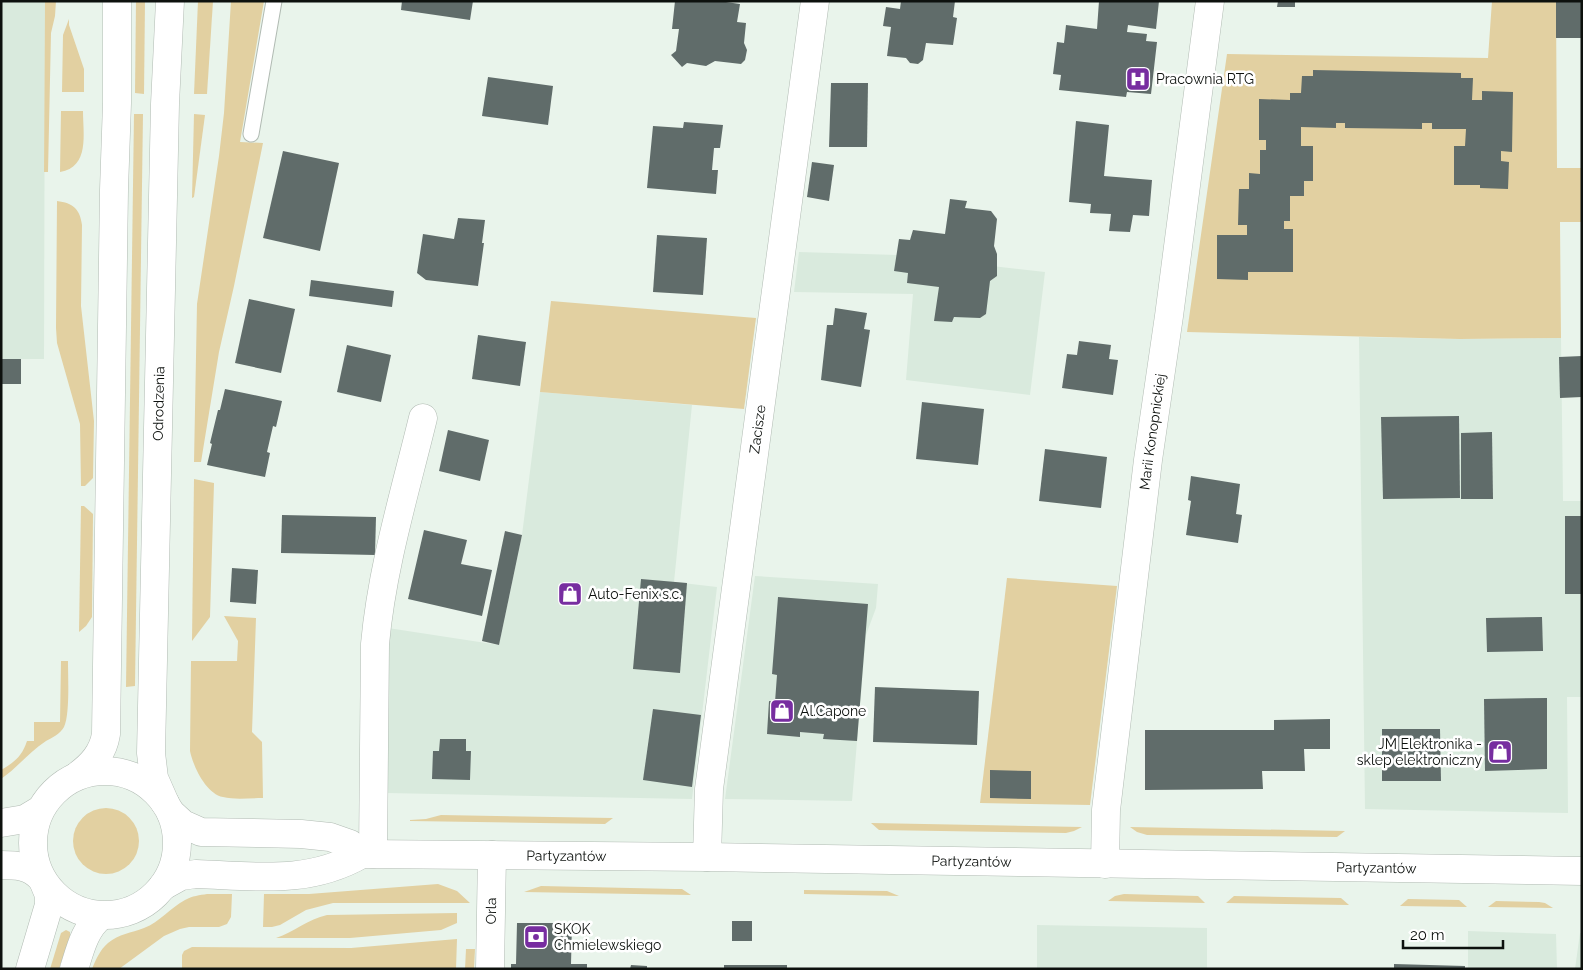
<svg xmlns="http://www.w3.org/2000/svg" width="1583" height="970" viewBox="0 0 1583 970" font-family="Raleway,sans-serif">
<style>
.built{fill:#d9eadd}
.green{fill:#e2d0a1}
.building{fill:#606c6a}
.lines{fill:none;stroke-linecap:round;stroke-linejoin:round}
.lane-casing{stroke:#b1bbb3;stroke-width:17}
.street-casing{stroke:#b1bbb3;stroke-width:29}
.secondary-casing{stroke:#b1bbb3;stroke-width:29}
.lane{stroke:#fff;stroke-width:15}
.street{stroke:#fff;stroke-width:28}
.secondary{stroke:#fff;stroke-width:28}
.labels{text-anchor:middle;stroke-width:5;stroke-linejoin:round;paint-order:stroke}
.poi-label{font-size:14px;fill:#0d110e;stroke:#fff;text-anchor:start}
.street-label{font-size:14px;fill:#0d110e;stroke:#fff}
</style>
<rect width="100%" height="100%" fill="#e9f4eb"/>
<g class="built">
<polygon points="1,1 45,1 44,359 1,359"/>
<polygon points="799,252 897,255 1045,272 1030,395 906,380 913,294 794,292"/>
<polygon points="1359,337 1460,339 1561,338 1563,501 1582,501 1582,697 1567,697 1568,813 1365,809"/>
<polygon points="540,392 692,405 674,582 717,587 692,799 387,793 388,628 499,645 522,535"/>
<polygon points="755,576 878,584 876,608 866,635 852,801 725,799"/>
<polygon points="1037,925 1207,928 1207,969 1037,969"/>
<polygon points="1468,931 1556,934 1557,969 1468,969"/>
<polygon points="1580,933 1582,933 1582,969 1575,969"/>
</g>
<g class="green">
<polygon points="45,1 56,1 55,16 51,33 48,172 44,172"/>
<polygon points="136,1 145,1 144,94 135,93"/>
<polygon points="198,1 213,1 207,94 194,94"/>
<polygon points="231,1 264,1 240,142 263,143 234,286 219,352 201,462 194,462 197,304 219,156 224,113"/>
<polygon points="1492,1 1556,1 1557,168 1582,168 1582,222 1560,222 1561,338 1460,339 1187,332 1227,54 1488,58"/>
<polygon points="69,19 69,25 84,69 84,92 62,92 63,35"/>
<path d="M61 111H83C83 134 90 167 60 172Z"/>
<polygon points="134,114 143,114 135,686 126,687"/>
<polygon points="194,114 205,115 194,197 192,198"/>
<path d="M57 201C73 203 80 209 82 225L81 306 94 421 93 478 85 486H81L80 424 57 343 56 328Z"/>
<polygon points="551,301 756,318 744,409 540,392"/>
<polygon points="194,479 214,483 210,617 192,641"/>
<polygon points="81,506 84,506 93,514 92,617 86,626 79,632"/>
<polygon points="1007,578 1117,586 1090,805 980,803"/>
<path d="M224 616 256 618 252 732 262 742 263 798C250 798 235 800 223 797 206 794 193 766 190 751L191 661H237L238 641Z"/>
<path d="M61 661H68C68 676 70 715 64 727 60 734 52 738 46 741 29 752 17 768 1 779V770C15 762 22 756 27 741H34V722H60Z"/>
<circle cx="106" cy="841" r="33"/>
<polygon points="441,815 613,818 605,824 410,821 410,820 426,819"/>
<polygon points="871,823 1082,827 1074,831 1066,833 879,830"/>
<polygon points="1130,827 1345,831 1337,837 1147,835 1137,832"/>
<polygon points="438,884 457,891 470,903 333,903 306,910 280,925 272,927 263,927 264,894 309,894"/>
<polygon points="541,886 675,889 682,889 691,895 524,892"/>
<polygon points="804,890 887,891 899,896 804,894"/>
<path d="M207 894H232L231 917 227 924 219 927H189L180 929 164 936 119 969H92C96 959 100 950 108 943 119 934 131 933 144 928 160 922 170 908 185 900 192 896 200 895 207 894Z"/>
<polygon points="1124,894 1198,896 1205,903 1108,901 1115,896"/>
<polygon points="1234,896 1341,898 1349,905 1226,903"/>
<polygon points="1408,899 1459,900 1467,907 1400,906"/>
<polygon points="1496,901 1539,902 1545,903 1553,908 1488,907"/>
<path d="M457 913V923L441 930 350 938H276C294 932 308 919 327 915Z"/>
<polygon points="66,930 70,932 70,936 59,969 50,969 61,933"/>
<polygon points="457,939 456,969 182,969 182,955 184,951 192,947 351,948"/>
<polygon points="466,949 475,949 474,969 465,969"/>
</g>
<g class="building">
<polygon points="402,1 473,1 470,20 401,10"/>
<polygon points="675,1 719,1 740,4 737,22 746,23 744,43 747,50 745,60 741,64 715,61 706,66 687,63 682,67 671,55 676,51 679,29 672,29"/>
<polygon points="901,1 955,1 953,17 957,18 953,45 926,43 923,60 918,64 910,63 906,58 887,56 891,27 883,26 886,7 900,9"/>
<polygon points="1099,1 1159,1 1156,29 1128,25 1127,32 1147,34 1146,41 1157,42 1151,94 1127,92 1126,97 1059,90 1061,75 1053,74 1057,42 1064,43 1066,25 1097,29"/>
<polygon points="1278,1 1295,1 1295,7 1277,7"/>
<rect x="1556" y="1" width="26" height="37"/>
<polygon points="1313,70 1461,73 1461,78 1473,78 1472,100 1482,100 1482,91 1513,92 1512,152 1501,151 1501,161 1509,162 1508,189 1480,188 1480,185 1454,185 1454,146 1465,146 1466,129 1432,129 1432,123 1422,123 1422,129 1345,128 1345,123 1336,123 1336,128 1301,127 1301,146 1313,146 1313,181 1304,181 1304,196 1290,196 1290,221 1284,221 1284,229 1293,229 1293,272 1248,272 1248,280 1217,279 1217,235 1247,235 1247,225 1238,225 1239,189 1249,189 1249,173 1260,174 1260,150 1266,150 1266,140 1259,140 1259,99 1290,100 1290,93 1301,93 1302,76 1313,76"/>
<polygon points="488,77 553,86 548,125 482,116"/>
<polygon points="831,83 868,83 867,147 829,147"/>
<polygon points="1076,121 1109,125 1104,176 1152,180 1149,216 1133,215 1130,232 1109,231 1111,214 1090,213 1091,204 1069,202"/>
<polygon points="684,122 723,125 720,148 714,148 712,170 718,170 716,194 647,188 653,126 683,128"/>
<polygon points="283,151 339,163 320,251 263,238"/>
<polygon points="812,162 834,165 829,201 807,197"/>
<polygon points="950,199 967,201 965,208 991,211 997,219 994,246 997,254 997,276 990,281 986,314 980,318 954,317 952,322 934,321 939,287 907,283 908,273 894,271 899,239 910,240 913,230 945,234"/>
<polygon points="458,218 485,220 482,243 484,243 478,286 426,280 417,273 423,234 454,239"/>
<polygon points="657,235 707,238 703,295 653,292"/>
<polygon points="311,280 394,291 392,307 309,296"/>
<polygon points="249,299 295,309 281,373 235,363"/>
<polygon points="835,308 867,313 864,329 870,330 861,387 821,380 827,325 833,325"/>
<polygon points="478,335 526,342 520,386 472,379"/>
<polygon points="1079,341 1111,345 1109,359 1118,360 1113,395 1062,388 1067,354 1077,355"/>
<polygon points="347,345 391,355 381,402 337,392"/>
<polygon points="1582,356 1582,397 1560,398 1559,357"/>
<rect x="1" y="359" width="20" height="25"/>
<polygon points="225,389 282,401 276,427 273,426 267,452 270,453 265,477 207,465 212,444 210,443 218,410 220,410"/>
<polygon points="922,402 984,409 978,465 916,459"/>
<polygon points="1459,416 1460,498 1383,499 1381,417"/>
<polygon points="448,430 489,440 480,481 439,471"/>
<polygon points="1492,432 1493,499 1461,499 1461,433"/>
<polygon points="1045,449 1107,457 1101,508 1039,501"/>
<polygon points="1191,476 1240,484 1236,514 1242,515 1238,543 1186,535 1191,501 1188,500"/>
<polygon points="282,515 376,517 375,555 281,553"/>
<rect x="1565" y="516" width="17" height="78"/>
<polygon points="424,530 467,540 461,564 492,570 482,616 408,599"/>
<polygon points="505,531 522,535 499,645 482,641"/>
<polygon points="232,568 258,570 256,604 230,602"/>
<polygon points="641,579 687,583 680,673 633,669"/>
<polygon points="778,597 868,604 857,741 823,739 824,734 800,732 800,737 767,734 769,701 775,702 777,675 772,674"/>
<polygon points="1542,617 1543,651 1487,652 1486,618"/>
<polygon points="875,687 979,691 977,745 873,742"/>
<polygon points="1547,698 1547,769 1485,771 1484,699"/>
<polygon points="653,709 701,715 692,787 643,780"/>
<polygon points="1330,719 1330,749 1304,749 1305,771 1262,771 1263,789 1145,790 1145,730 1274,730 1274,720"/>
<polygon points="1382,729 1440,729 1441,781 1382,781"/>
<polygon points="440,739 466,739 466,751 471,751 470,780 432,779 433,751 439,751"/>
<polygon points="990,770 1031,771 1031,799 990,798"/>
<rect x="732" y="921" width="20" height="20"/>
<polygon points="517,923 572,923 571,964 587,964 587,969 511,969 511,964 516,964"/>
<polygon points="1394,964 1465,966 1465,969 1394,969"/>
<polygon points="631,965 647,966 647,969 630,969"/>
<rect x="724" y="965" width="63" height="4"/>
</g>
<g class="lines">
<defs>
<polyline id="lane" points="251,134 274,1"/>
<g id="street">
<path d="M373 854 375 644C382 567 405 492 423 418"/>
<path id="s1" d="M707 857 709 789 815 1"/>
<path id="s2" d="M1105 864 1106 810 1148 460 1169 316 1210 1"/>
<path id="s3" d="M490 969 492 855"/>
</g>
<g id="secondary">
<circle cx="105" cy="843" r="72"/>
<path d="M77 776C92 765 103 753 106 734L114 190 117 103V1"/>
<path id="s4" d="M165 803 154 778 151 753 165 104 170 1"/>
<polyline points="171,813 183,824 201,832 301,834 330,837 350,844 362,854"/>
<polyline points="1,823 25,819 40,810"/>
<path d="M1 865C17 865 30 866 41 878"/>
<path id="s5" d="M163 886 181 876 196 874C255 876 308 885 362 854L707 857 1582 871"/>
<polyline points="30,969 49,905 49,895 44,883"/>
<path d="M74 969C80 950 85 928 101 916"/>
</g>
</defs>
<use href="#lane" class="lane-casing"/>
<use href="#street" class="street-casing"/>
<use href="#secondary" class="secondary-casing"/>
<use href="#lane" class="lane"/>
<use href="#street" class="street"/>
<use href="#secondary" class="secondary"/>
</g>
<defs>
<symbol id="hospital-square" viewBox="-11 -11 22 22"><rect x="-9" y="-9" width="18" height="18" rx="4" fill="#772da0" stroke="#fff"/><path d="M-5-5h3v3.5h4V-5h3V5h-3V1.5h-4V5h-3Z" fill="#fff"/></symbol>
<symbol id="shop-square" viewBox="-11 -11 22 22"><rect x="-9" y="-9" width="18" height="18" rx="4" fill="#772da0" stroke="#fff"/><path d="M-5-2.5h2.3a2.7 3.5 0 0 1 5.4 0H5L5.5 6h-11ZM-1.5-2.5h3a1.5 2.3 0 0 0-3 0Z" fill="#fff"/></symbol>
<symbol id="bank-square" viewBox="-11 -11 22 22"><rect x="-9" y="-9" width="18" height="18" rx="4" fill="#772da0" stroke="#fff"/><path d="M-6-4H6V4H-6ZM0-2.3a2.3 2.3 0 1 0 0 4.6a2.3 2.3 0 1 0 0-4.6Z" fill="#fff"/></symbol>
</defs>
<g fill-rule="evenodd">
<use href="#hospital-square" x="1124" y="65" width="28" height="28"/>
<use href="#shop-square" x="556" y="580" width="28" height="28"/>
<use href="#shop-square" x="768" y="697" width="28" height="28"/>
<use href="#shop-square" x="1486" y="738" width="28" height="28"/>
<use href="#bank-square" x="522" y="923" width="28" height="28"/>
</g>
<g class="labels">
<g class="poi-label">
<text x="1156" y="84">Pracownia RTG</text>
<text x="588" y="599">Auto-Fenix s.c.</text>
<text x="800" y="716">Al.Capone</text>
<text x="1482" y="749" text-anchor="end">JM Elektronika -<tspan x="1482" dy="16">sklep elektroniczny</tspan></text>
<text x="554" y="934">SKOK<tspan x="554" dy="16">Chmielewskiego</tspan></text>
</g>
<g class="street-label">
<text dy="5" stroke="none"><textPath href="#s4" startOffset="402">Odrodzenia</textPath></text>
<text dy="5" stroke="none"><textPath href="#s1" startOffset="431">Zacisze</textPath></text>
<text dy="5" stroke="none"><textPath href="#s2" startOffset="435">Marii Konopnickiej</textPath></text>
<text dy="5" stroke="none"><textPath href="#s5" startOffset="410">Partyzantów</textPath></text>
<text dy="5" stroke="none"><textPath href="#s5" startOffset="815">Partyzantów</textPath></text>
<text dy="5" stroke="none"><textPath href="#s5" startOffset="1220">Partyzantów</textPath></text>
<text dy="5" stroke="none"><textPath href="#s3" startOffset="58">Orla</textPath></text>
</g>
</g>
<rect width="1583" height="970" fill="none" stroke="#0d110e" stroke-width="5"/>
<path d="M1403 940v8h100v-8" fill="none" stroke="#0d110e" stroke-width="2.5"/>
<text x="1410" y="940" font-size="15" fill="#0d110e" stroke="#ffffff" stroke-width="4" paint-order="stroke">20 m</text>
</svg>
